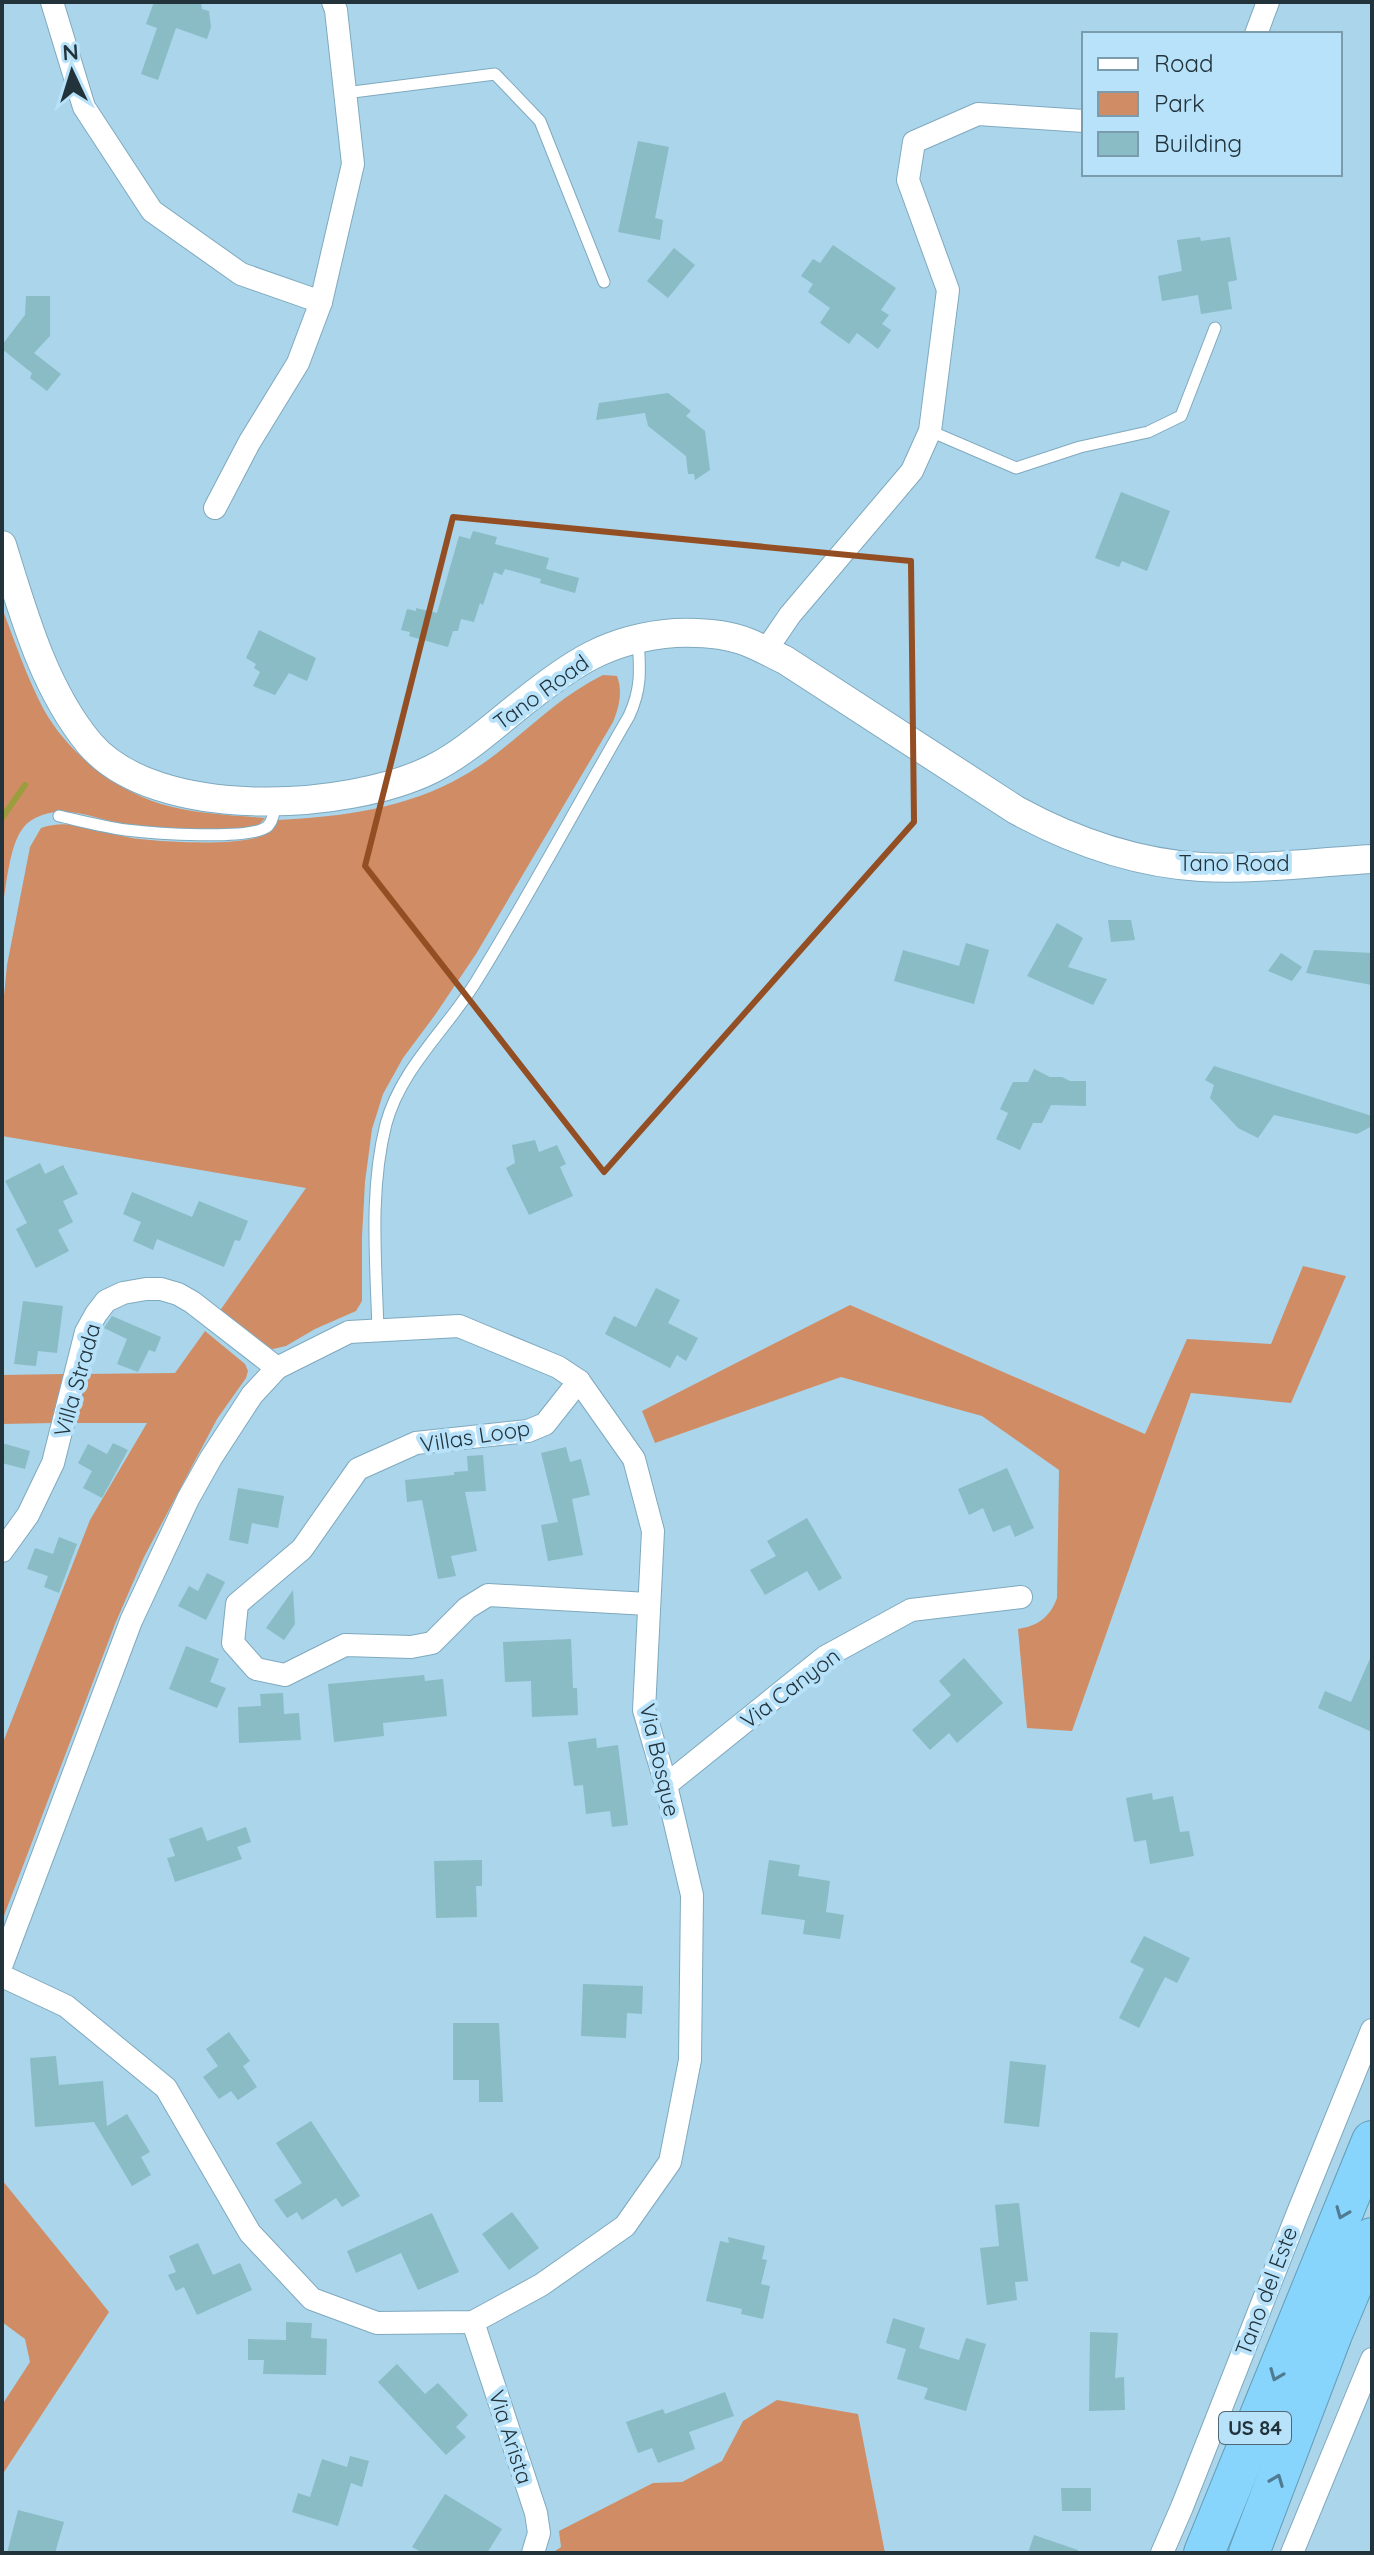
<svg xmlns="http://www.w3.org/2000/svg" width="1374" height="2555" viewBox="0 0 1374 2555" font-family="Quicksand,sans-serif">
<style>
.green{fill:#d08d65}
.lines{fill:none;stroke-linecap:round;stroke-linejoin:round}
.stream{stroke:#9c9e3e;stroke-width:6}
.building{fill:#89bcc5}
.service-casing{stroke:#7fa9be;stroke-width:13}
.minor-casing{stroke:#7fa9be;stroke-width:24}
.tertiary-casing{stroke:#7fa9be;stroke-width:30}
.motorway-casing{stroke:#649cb8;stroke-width:42}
.service{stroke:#fff;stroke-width:11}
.minor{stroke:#fff;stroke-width:22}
.tertiary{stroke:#fff;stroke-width:28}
.motorway{stroke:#87d5fc;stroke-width:40}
.oneway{stroke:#4f7c92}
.marked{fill:none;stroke:#934f23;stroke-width:6;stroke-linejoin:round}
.labels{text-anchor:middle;stroke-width:8;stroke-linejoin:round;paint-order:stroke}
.shield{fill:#b7e2f9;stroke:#4f6874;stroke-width:2}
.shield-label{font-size:20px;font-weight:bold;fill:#22333b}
.street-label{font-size:22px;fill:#22333b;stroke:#b7e2f9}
</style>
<rect width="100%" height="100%" fill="#aad5eb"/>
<g class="green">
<path d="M2 608C15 642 27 678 44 710 68 753 115 790 161 804 194 814 231 815 265 818 261 822 261 824 256 826 235 836 146 829 121 824 104 820 86 813 68 812 52 811 33 815 23 828 9 846 6 888 2 911Z"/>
<path d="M603 675 617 676C623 692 619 707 613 722L476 954 435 1015 403 1058 383 1094 372 1129 365 1182 362 1236V1301L356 1311 315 1329 286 1346 273 1349 261 1346 219 1312 306 1188 2 1136V1017L7 965 30 847 41 828C71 817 102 833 132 838 161 842 241 847 266 834 272 831 276 826 278 820 341 817 408 808 463 776 513 748 548 702 603 675Z"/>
<path d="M1303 1266 1346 1276 1291 1403 1191 1393 1072 1731 1027 1728 1018 1629C1038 1626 1050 1617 1057 1598L1059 1470 982 1416 841 1377 655 1443 642 1411 850 1305 1145 1434 1187 1339 1271 1344Z"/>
<polygon points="205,1331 245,1364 248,1371 246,1378 217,1419 144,1557 115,1624 2,1921 2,1745 90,1520 147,1423 71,1423 83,1374 175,1373"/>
<polygon points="64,1374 53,1423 2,1424 2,1375"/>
<polygon points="2,2180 109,2312 2,2475 2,2405 30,2362 25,2339 2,2322"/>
<polygon points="777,2400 858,2414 885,2553 552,2553 561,2547 559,2531 653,2483 682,2482 722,2461 743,2421"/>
</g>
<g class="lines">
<polyline class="stream" points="2,818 25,785"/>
</g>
<g class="building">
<polygon points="154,2 201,2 202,9 209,11 211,27 207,39 176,28 158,80 141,74 157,28 146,24"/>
<polygon points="638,141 669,147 655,218 663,220 660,240 618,232"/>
<polygon points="1200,237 1201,241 1230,237 1237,280 1228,282 1232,309 1201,314 1198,295 1162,301 1158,276 1182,271 1177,240"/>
<polygon points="833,245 896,288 881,310 889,315 882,324 891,330 878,349 857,333 849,344 820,323 830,308 808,292 813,284 801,276 813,259 820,263"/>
<polygon points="674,248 695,265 668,298 647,281"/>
<polygon points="26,296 50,296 50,336 34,353 61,374 47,391 30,378 32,373 2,349 2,345 25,315"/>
<polygon points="668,393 691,411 686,416 705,431 710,470 695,480 694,474 688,474 686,456 648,426 645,413 596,420 599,403"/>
<polygon points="1121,492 1170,511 1147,571 1122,561 1119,567 1095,558"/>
<polygon points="473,531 497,537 495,544 549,558 546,569 579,578 575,593 540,583 541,579 505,569 502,575 494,572 483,605 480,603 474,622 461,619 458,631 453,631 448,647 409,636 410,632 401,630 407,609 416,611 416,608 437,613 459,536 470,539"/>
<polygon points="259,630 316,658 307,681 289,673 275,695 253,686 260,672 254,668 256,664 246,658"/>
<polygon points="1108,920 1131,920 1135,940 1111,942"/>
<polygon points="1057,923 1083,938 1068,967 1107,979 1093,1005 1027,976"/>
<polygon points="966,943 989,950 974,1004 894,981 903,950 959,966"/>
<polygon points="1314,950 1372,953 1372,985 1306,973"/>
<polygon points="1281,953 1302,967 1292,981 1268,971"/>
<polygon points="1214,1066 1372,1116 1372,1126 1357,1134 1274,1115 1258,1138 1238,1128 1210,1098 1214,1085 1205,1080"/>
<polygon points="1034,1069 1050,1077 1062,1077 1070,1081 1086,1081 1086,1106 1051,1105 1042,1123 1033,1123 1020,1150 996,1139 1008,1113 1000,1109 1013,1082 1028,1082"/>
<polygon points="535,1140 539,1152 557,1145 566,1164 560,1167 573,1196 529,1215 506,1168 515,1163 512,1145"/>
<polygon points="40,1163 45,1174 63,1165 78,1194 63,1201 73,1222 58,1230 69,1251 36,1268 16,1229 27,1223 5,1181"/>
<polygon points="132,1192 192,1217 199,1201 248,1221 240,1241 235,1240 224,1267 157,1239 153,1250 133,1241 141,1222 123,1214"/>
<polygon points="656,1288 680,1300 668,1323 698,1338 686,1361 677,1355 670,1368 605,1334 614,1316 636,1327"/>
<polygon points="23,1301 63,1306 57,1353 38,1351 36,1366 14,1364"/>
<polygon points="112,1316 161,1337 155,1352 149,1350 138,1372 117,1364 127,1339 104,1328"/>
<polygon points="2,1443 30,1451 25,1469 2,1463"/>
<polygon points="113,1443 128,1450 102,1498 83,1488 92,1471 78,1463 88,1444 107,1454"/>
<polygon points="566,1447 570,1462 581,1459 590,1495 572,1499 583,1555 548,1561 541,1525 558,1522 541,1453"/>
<polygon points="483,1455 486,1491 465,1492 477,1551 451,1556 456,1576 438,1579 422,1500 407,1502 405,1480 454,1475 454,1472 468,1471 467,1456"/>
<polygon points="1007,1468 1034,1528 1015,1537 1010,1525 993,1532 983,1508 969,1515 958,1489"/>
<polygon points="238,1488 284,1496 278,1528 252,1523 248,1544 229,1540"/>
<polygon points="807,1518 842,1578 819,1591 807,1571 765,1595 750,1570 776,1556 767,1541"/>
<polygon points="59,1537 77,1544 59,1593 44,1587 48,1576 27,1569 35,1548 53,1554"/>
<polygon points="207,1573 225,1582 206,1620 178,1606 189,1586 198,1591"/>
<polygon points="293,1590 295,1624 284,1640 266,1628"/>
<polygon points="571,1639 573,1688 577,1688 578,1715 532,1717 531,1681 505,1682 503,1642"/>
<polygon points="186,1646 219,1659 210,1682 226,1688 217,1708 169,1689"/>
<polygon points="1372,1654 1372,1732 1318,1708 1325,1691 1351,1702"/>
<polygon points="964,1658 1003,1703 957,1743 949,1733 930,1750 912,1730 951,1695 939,1681"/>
<polygon points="424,1675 425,1681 443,1679 447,1716 383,1723 384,1736 334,1742 328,1684"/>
<polygon points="283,1693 284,1714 299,1713 301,1740 239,1743 238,1707 261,1706 260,1694"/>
<polygon points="596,1738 597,1748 618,1745 628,1825 612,1827 610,1811 586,1814 583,1785 574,1786 568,1742"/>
<polygon points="1152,1793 1153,1800 1173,1796 1180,1832 1189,1831 1194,1856 1150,1864 1146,1840 1134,1842 1126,1798"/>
<polygon points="202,1827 207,1841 246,1827 251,1842 237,1847 242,1859 175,1882 167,1858 175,1856 169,1839"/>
<polygon points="482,1860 482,1886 476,1886 477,1917 436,1918 434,1861"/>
<polygon points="769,1860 800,1865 798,1876 830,1881 826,1912 844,1915 840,1939 803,1934 805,1920 761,1914"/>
<polygon points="1144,1936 1190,1958 1177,1983 1165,1977 1139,2028 1119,2018 1144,1969 1130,1962"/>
<polygon points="583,1984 643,1986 642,2014 627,2013 626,2038 581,2036"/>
<polygon points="453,2023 499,2023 503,2102 479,2102 479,2080 453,2080"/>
<polygon points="229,2032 250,2061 243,2066 257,2087 238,2100 231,2091 219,2099 203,2077 218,2066 206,2049"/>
<polygon points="56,2056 59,2085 103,2081 107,2126 127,2114 150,2152 141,2157 151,2175 132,2186 94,2122 35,2127 30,2058"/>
<polygon points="1010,2061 1046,2065 1039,2127 1004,2123"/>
<polygon points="311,2121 360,2196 342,2207 336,2198 302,2220 297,2212 287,2218 274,2200 302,2183 276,2143"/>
<polygon points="1019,2203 1028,2281 1015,2282 1017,2300 987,2305 980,2248 999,2246 995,2205"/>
<polygon points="512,2212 539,2248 509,2270 482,2234"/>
<polygon points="432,2213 459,2272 418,2290 401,2253 356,2273 347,2251"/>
<polygon points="728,2237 765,2246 762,2259 767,2260 761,2284 770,2286 763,2319 741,2314 742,2309 706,2301 720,2241 729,2243"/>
<polygon points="198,2243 213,2275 240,2263 252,2290 197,2315 184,2287 176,2291 168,2275 176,2272 169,2256"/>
<polygon points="893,2318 925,2328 919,2348 959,2360 966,2338 986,2344 966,2411 924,2399 928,2388 897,2379 906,2349 886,2343"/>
<polygon points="286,2322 312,2323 311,2338 327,2339 326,2375 263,2374 264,2360 248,2360 248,2339 286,2340"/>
<polygon points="1090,2332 1118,2333 1115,2378 1124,2377 1125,2410 1089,2411"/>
<polygon points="397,2364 425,2394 438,2383 468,2415 456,2427 466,2437 446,2455 378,2382"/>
<polygon points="725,2392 734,2416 689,2432 695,2449 658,2463 652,2448 638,2453 626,2422 663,2409 665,2414"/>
<polygon points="350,2456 369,2461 362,2487 351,2483 338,2526 292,2512 298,2493 310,2497 322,2459 347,2467"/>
<polygon points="1061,2488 1091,2488 1091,2511 1062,2511"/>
<polygon points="445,2494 502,2529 487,2553 423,2553 412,2547"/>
<polygon points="18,2510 64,2522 55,2553 7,2553"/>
<polygon points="1034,2535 1078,2550 1078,2553 1028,2553"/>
</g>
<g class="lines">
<defs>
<g id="service">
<polyline points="345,93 495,74 540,121 604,282"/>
<polyline points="930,431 1016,468 1080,447 1148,432 1181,416 1215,328"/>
<path d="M59 816C81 821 104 827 126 830 150 833 252 841 268 826 274 819 274 811 275 802"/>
<path d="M378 1330C376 1262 369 1190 386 1124 401 1068 448 1028 477 980 530 894 578 804 629 716 642 688 640 669 638 638"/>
</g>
<g id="minor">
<polyline points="52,2 84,107 152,211 241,274 321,302"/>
<polyline points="1256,34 1268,2"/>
<polyline points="215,508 249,443 298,363 321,302 353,164 336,10 333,2"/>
<polyline points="766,650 790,615 912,471 930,431 948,290 908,180 914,142 978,114 1084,121"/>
<polyline points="579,1381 545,1424 528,1431 416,1443 358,1469 302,1549 237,1604 233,1643 256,1669 285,1675 345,1645 411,1647 432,1643 467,1608 488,1595 648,1604"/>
<polyline points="2,1551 28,1515 53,1463 86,1332 96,1314 106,1301 123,1293 146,1289 161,1289 178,1294 192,1302 277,1368"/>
<polyline points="666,1785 825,1657 911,1610 1021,1597"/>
<polyline points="2,1964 131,1621 188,1499 211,1458 252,1395 277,1368 349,1332 459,1326 558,1367 579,1381 634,1459 653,1531 644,1710 666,1785 692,1895 690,2060 670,2162 625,2226 541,2285 473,2322 377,2323 312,2299 250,2233 166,2088 66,2006 2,1976"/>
<polyline points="473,2322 536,2513 539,2533 533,2553"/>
<polyline points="1162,2553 1182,2507 1297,2215 1372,2030"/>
<polyline points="1292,2553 1372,2359"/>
</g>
<path id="tertiary" d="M2 545C23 612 43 687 89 743 155 822 348 811 432 769 464 753 491 728 520 705 571 664 608 638 675 633 699 632 724 633 747 642 760 647 772 654 785 660L1016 810C1073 841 1136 863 1201 867 1258 870 1316 862 1372 859"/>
<g id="motorway">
<polyline points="1204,2553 1372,2141"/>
<polyline points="1249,2553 1332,2334 1372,2238"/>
</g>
</defs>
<use href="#service" class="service-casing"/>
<use href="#minor" class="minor-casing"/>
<use href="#tertiary" class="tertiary-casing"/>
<use href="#motorway" class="motorway-casing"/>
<use href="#service" class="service"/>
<use href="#minor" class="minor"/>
<use href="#tertiary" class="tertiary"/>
<use href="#motorway" class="motorway"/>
</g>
<defs><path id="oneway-chevron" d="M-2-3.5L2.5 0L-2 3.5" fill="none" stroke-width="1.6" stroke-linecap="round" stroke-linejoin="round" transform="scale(2)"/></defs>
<g class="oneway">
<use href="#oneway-chevron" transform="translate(1342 2213) rotate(112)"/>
<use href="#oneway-chevron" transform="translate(1276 2375) rotate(112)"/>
<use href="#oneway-chevron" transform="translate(1277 2480) rotate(-69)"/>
</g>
<path class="marked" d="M453 517 911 561 914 822 604 1172 365 866Z"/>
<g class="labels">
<rect class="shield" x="1219" y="2412" width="72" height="32" rx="6"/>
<g class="shield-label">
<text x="1255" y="2435">US 84</text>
</g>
<g class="street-label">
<text transform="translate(541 692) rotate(-36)" y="8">Tano Road</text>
<text x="1234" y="871">Tano Road</text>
<text transform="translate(77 1380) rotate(-74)" y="8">Villa Strada</text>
<text transform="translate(475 1436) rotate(-9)" y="8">Villas Loop</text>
<text transform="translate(790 1688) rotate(-37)" y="8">Via Canyon</text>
<text transform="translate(660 1760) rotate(77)" y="8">Via Bosque</text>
<text transform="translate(1266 2291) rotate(-69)" y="8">Tano del Este</text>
<text transform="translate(511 2437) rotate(72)" y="8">Via Arista</text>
</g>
</g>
<rect width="1374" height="2555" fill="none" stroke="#22333b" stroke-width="8"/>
<rect x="1082" y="32" width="260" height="144" fill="#b7e2f9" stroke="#7b9cad" stroke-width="2"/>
<rect x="1098" y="58" width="40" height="12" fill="#ffffff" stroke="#7b9cad" stroke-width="2"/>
<text x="1154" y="72" font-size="24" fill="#22333b">Road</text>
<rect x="1098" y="92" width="40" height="24" fill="#d08d65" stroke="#7b9cad" stroke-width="2"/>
<text x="1154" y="112" font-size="24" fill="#22333b">Park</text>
<rect x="1098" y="132" width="40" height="24" fill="#89bcc5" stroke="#7b9cad" stroke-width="2"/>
<text x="1154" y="152" font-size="24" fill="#22333b">Building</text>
<g transform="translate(72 72) rotate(356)" stroke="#b7e2f9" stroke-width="6" paint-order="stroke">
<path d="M0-6L14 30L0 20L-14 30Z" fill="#22333b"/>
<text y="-12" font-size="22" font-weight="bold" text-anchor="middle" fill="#22333b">N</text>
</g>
</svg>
